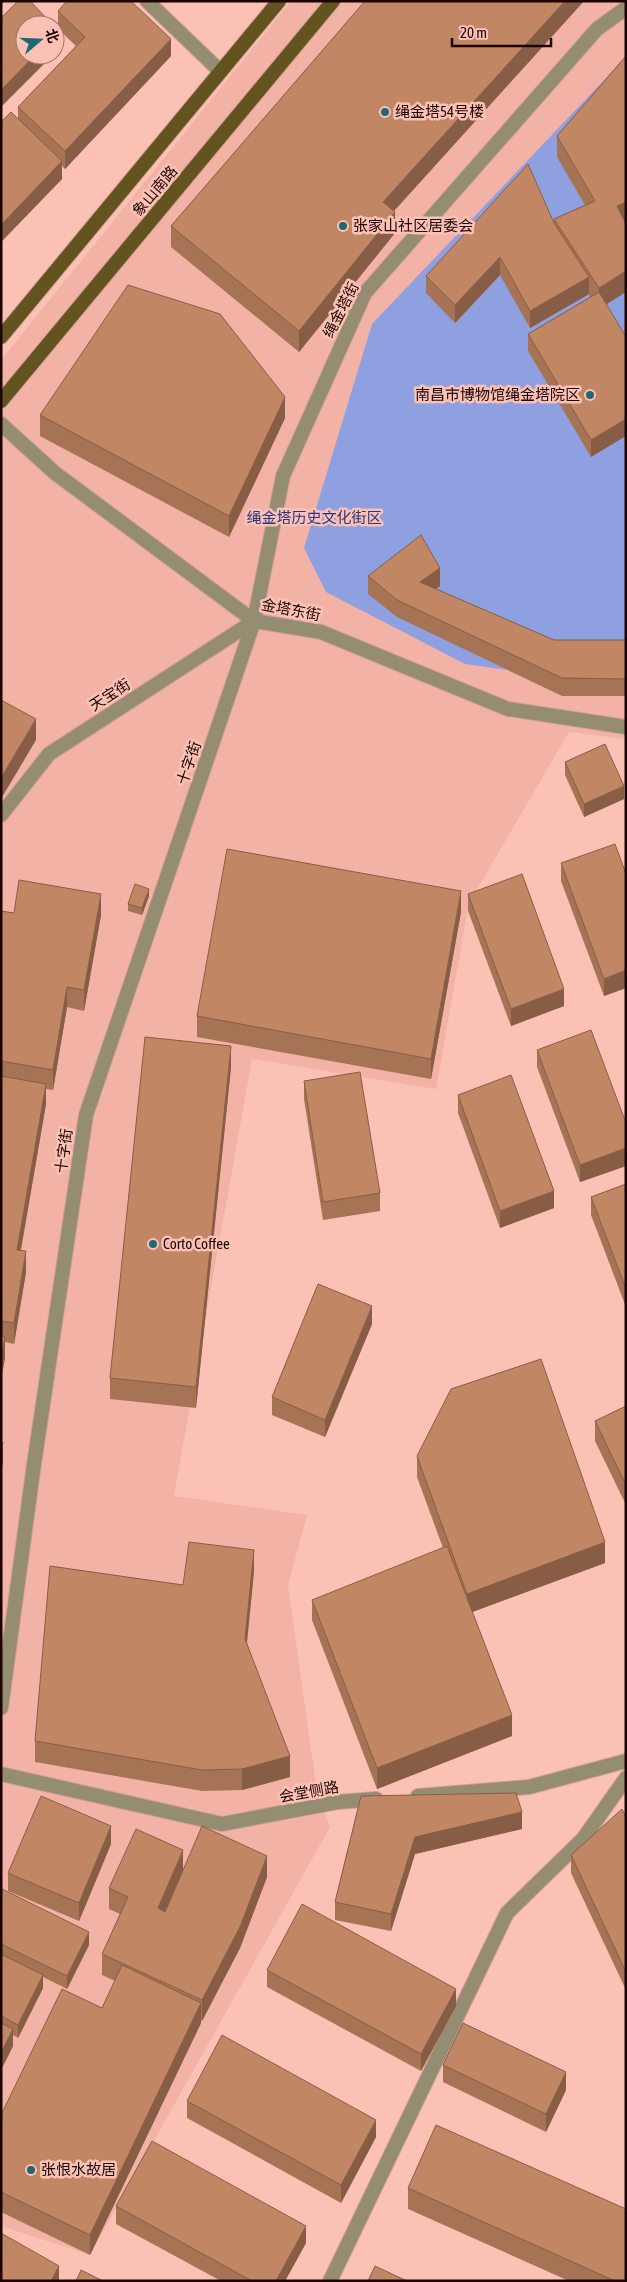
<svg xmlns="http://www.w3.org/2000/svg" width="627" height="2282" viewBox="0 0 627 2282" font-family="'Asap Condensed','Noto Sans SC',sans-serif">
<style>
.built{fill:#f3b2a6}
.green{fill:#8ea0e0}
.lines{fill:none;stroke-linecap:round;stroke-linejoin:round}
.service-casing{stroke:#d49f95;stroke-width:16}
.pedestrian-casing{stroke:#d49f95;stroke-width:16}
.minor-casing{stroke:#d49f95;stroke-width:16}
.tertiary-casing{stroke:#d49f95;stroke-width:16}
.primary-casing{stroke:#d49f95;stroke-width:16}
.service{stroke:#958d72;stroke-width:14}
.pedestrian{stroke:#958d72;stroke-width:14}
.minor{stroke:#958d72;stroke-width:14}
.tertiary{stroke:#958d72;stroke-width:14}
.primary{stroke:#63531e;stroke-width:14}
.wall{fill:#a67355}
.shaded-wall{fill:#875e45}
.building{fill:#c18663;stroke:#875e45}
.poi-dot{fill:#1e6774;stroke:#fcc1b5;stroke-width:2}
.labels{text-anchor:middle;stroke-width:5;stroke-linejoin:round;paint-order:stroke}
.poi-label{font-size:15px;fill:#1b0402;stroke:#fcc1b5;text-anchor:start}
.street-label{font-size:15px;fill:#1b0402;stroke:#fcc1b5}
.park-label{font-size:15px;fill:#293581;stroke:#fcc1b5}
</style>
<rect width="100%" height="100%" fill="#fcc1b5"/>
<polygon class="built" points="291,1 626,1 626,739 569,732 469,903 436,1089 252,1059 174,1496 307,1515 288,1585 317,1792 330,1827 90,2255 1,2226 1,360"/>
<polygon class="green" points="626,57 626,685 618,685 465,664 326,592 304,548 372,324"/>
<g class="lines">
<defs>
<polyline id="service" points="330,2281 507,1913 583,1839 626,1778"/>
<polyline id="pedestrian" points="1,815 49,754 254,621 283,476 365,293 597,29 626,8"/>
<g id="minor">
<polyline points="1,424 55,473 254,621 321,632 508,709 626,727"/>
<polyline points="1,1774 222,1824 338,1802 376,1799"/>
<polyline points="418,1796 529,1787 626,1761"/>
</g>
<g id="tertiary">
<polyline points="147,1 220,71"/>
<polyline points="1,1708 34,1464 86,1115 254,621"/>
</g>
<g id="primary">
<polyline points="1,337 279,1"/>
<polyline points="1,401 333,1"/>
</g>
</defs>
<use href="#service" class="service-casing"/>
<use href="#pedestrian" class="pedestrian-casing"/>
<use href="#minor" class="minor-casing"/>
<use href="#tertiary" class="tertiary-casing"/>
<use href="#primary" class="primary-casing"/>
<use href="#service" class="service"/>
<use href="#pedestrian" class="pedestrian"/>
<use href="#minor" class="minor"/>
<use href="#tertiary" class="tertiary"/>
<use href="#primary" class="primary"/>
</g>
<g class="wall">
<polygon points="365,1 584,1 394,211 395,233 299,352 171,247 171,226"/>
<polygon points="58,11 171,56 65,169 62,166 62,179 2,241 1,240 1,122 18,119 18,107 76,46 58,29"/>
<polygon points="626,56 626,222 606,304 591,457 528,351 528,334 590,297 589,294 530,328 500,275 455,323 426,293 426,276 554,223 554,219 585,205 557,157 557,136"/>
<polygon points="40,415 285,418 229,537 40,436"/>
<polygon points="368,576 440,586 436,589 554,640 626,640 626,696 562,696 397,617 368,594"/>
<polygon points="565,762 624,799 584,817 565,775"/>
<polygon points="561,863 626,874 626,988 604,996 561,881"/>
<polygon points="468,894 564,1006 511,1026 468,911"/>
<polygon points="149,896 142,915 128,911 128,904"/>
<polygon points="1,911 14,913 101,915 84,1011 67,1007 53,1090 46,1089 46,1104 21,1250 26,1272 14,1344 5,1342 5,1358 1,1379"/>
<polygon points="461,912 431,1079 197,1037 197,1016"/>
<polygon points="537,1050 626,1123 626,1166 580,1182 537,1067"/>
<polygon points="231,1067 196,1408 110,1399 110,1378"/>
<polygon points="304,1081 380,1193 380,1211 323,1220 304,1099"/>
<polygon points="458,1095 554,1208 500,1228 458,1113"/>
<polygon points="626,1184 626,1307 591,1215 591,1197"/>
<polygon points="372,1324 325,1437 272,1415 272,1397"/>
<polygon points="626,1406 626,1505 595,1441 595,1421"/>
<polygon points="417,1456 605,1563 472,1612 512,1736 377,1789 312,1620 312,1600 443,1548 417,1477"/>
<polygon points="254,1571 247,1643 290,1777 242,1790 202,1791 35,1762 35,1741 183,1585"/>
<polygon points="361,1796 522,1829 415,1854 391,1931 335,1920 335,1902"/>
<polygon points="626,1818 626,1990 571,1873 571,1855"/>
<polygon points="111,1844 79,1921 8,1891 8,1873"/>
<polygon points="183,1869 267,1877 240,1948 202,2021 201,2020 201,2023 90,2255 1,2212 1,2115 102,2008 115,1981 102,1975 102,1954 120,1914 109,1909 109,1888"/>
<polygon points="1,1891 89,1945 67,1989 43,1977 43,1988 18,2038 13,2035 13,2046 1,2070"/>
<polygon points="267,1970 456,2006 421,2071 267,1987"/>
<polygon points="443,2065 566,2090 546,2132 443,2082"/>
<polygon points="187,2101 376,2137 341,2203 187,2118"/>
<polygon points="408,2188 626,2281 569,2281 408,2209"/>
<polygon points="116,2206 306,2243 285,2281 221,2281 116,2224"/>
</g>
<g class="shaded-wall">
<polygon points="565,1 584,1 383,223 383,202"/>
<polygon points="59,31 59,48 55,52 55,35"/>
<polygon points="171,39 171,56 65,169 65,151"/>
<polygon points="35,55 53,55 1,107 1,90"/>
<polygon points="62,161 62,179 2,241 2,224"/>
<polygon points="626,202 626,222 617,227 617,206"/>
<polygon points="395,212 395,233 299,352 299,331"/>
<polygon points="500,257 500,275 455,323 455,305"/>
<polygon points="626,271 626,292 599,309 599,288"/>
<polygon points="589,277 589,294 530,328 530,311"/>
<polygon points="285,397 285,418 229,537 229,516"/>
<polygon points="626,419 626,436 591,457 591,440"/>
<polygon points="440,568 440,586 420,599 420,582"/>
<polygon points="36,719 36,740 1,799 1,778"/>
<polygon points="624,786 624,799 584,817 584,804"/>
<polygon points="149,889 149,896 142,915 142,908"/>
<polygon points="461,891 461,912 431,1079 431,1059"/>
<polygon points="101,894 101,915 84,1011 84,990"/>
<polygon points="626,970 626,988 604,996 604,979"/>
<polygon points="67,987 67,1007 53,1090 53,1070"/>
<polygon points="564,989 564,1006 511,1026 511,1009"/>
<polygon points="231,1046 231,1067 196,1408 196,1387"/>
<polygon points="46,1084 46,1104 17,1271 17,1250"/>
<polygon points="626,1148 626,1166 580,1182 580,1165"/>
<polygon points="554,1191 554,1208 500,1228 500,1211"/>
<polygon points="26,1251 26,1272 14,1344 14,1323"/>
<polygon points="372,1306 372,1324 325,1437 325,1420"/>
<polygon points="5,1337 5,1358 1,1379 1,1358"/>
<polygon points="3,1442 3,1463 1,1473 1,1453"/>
<polygon points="605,1542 605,1563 467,1614 467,1594"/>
<polygon points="254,1550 254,1571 245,1660 245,1639"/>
<polygon points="512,1715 512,1736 377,1789 377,1768"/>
<polygon points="290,1756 290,1777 242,1790 242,1769"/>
<polygon points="522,1812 522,1829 415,1854 391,1931 391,1914 415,1837"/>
<polygon points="111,1826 111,1844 79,1921 79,1903"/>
<polygon points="183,1850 183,1871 158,1929 158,1908"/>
<polygon points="267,1856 267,1877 240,1948 202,2021 202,2000"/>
<polygon points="89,1932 89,1945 67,1989 67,1976"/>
<polygon points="43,1975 43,1988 18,2038 18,2025"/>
<polygon points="456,1989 456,2006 421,2071 421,2054"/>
<polygon points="201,2003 201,2023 90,2255 90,2235"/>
<polygon points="13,2029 13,2046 1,2070 1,2053"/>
<polygon points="566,2072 566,2090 546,2132 546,2114"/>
<polygon points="376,2120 376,2137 341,2203 341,2185"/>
<polygon points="306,2226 306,2243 285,2281 276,2281"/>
<polygon points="59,2266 59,2281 51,2281"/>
</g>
<g class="building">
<polygon points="18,1 30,1 53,25 25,25 25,55 35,55 1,90 1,18"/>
<polygon points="67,1 131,1 171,39 65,151 18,107 85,37 58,11"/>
<polygon points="365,1 565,1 383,202 395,212 299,331 171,226"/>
<polygon points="55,27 59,31 55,35"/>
<polygon points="626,56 626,202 617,206 626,224 626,271 599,288 554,219 595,201 557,136"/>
<polygon points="11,112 62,161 2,224 1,223 1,122"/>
<polygon points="528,164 554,223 589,277 530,311 500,257 455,305 426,276"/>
<polygon points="128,285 220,314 285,397 229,516 40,415"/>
<polygon points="599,292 626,337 626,419 591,440 528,334"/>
<polygon points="421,535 440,568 420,582 554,640 626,640 626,679 562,678 397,600 368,576"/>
<polygon points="1,700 36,719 1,778"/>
<polygon points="605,744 624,786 584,804 565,762"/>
<polygon points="615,844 626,874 626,970 604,979 561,863"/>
<polygon points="227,849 461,891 431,1059 197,1016"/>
<polygon points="522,874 564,989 511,1009 468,894"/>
<polygon points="19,880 101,894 84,990 67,987 53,1070 1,1061 1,911 14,913"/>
<polygon points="135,884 149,889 142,908 128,904"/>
<polygon points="591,1030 626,1123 626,1148 580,1165 537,1050"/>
<polygon points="145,1037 231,1046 196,1387 110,1378"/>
<polygon points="360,1072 380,1193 323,1202 304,1081"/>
<polygon points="511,1075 554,1191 500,1211 458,1095"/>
<polygon points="1,1076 46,1084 17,1250 26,1251 14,1323 1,1321"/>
<polygon points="626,1184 626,1289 591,1197"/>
<polygon points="318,1284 372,1306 325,1420 272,1397"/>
<polygon points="1,1336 5,1337 1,1358"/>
<polygon points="541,1359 605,1542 467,1594 417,1456 451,1389"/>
<polygon points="626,1406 626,1485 595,1421"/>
<polygon points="1,1442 3,1442 1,1453"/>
<polygon points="189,1542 254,1550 245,1639 290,1756 242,1769 202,1770 35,1741 50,1566 183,1585"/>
<polygon points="447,1546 512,1715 377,1768 312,1600"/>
<polygon points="516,1793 522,1812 415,1837 391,1914 335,1902 361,1796"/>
<polygon points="41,1796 111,1826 79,1903 8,1873"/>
<polygon points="622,1809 626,1818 626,1972 571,1855"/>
<polygon points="202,1826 267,1856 240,1927 202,2000 102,1954 128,1897 109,1888 136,1829 183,1850 158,1908 165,1912"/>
<polygon points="2,1889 89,1932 67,1976 1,1944 1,1891"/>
<polygon points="302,1904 456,1989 421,2054 267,1970"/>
<polygon points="1,1954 43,1975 18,2025 1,2016"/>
<polygon points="122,1965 201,2003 90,2235 1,2192 1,2115 62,1989 102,2008"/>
<polygon points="1,2023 13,2029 1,2053"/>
<polygon points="463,2023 566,2072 546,2114 443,2065"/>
<polygon points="222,2035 376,2120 341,2185 187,2101"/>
<polygon points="436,2125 626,2209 626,2281 615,2281 408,2188"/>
<polygon points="152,2141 306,2226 276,2281 252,2281 116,2206"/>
<polygon points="1,2233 59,2266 51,2281 1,2281"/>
<polygon points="375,2266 407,2281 368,2281"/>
<polygon points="81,2270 103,2281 76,2281"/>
</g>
<g class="poi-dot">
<circle cx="385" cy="112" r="5"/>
<circle cx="343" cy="226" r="5"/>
<circle cx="590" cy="395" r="5"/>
<circle cx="153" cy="1244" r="5"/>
<circle cx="31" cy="2170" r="5"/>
</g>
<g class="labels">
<g class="poi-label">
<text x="395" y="117">绳金塔54号楼</text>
<text x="353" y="231">张家山社区居委会</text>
<text x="580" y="400" text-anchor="end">南昌市博物馆绳金塔院区</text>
<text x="163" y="1249">Corto Coffee</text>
<text x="41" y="2175">张恨水故居</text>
</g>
<g class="street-label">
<text transform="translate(155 191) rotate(-50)" y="5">象山南路</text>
<text transform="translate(341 310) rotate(-63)" y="5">绳金塔街</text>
<text transform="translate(291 610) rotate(11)" y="5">金塔东街</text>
<text transform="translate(110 695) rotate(-33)" y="5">天宝街</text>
<text transform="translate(189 763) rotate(-71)" y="5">十字街</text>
<text transform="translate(64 1151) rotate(-82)" y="5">十字街</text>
<text transform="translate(309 1792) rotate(-10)" y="5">会堂侧路</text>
</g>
<g class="park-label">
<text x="314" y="523">绳金塔历史文化街区</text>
</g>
</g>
<rect width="627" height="2282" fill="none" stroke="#1b0402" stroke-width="5"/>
<g transform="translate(40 40) rotate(71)"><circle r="24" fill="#fcc1b5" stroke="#a2756d"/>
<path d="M0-4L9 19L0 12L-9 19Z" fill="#1e6774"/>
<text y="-8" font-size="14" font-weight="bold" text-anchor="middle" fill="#1b0402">北</text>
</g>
<path d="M452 38v8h99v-8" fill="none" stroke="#1b0402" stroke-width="2.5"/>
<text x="460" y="38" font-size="15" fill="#1b0402" stroke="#fcc1b5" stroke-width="4" paint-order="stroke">20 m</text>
</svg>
